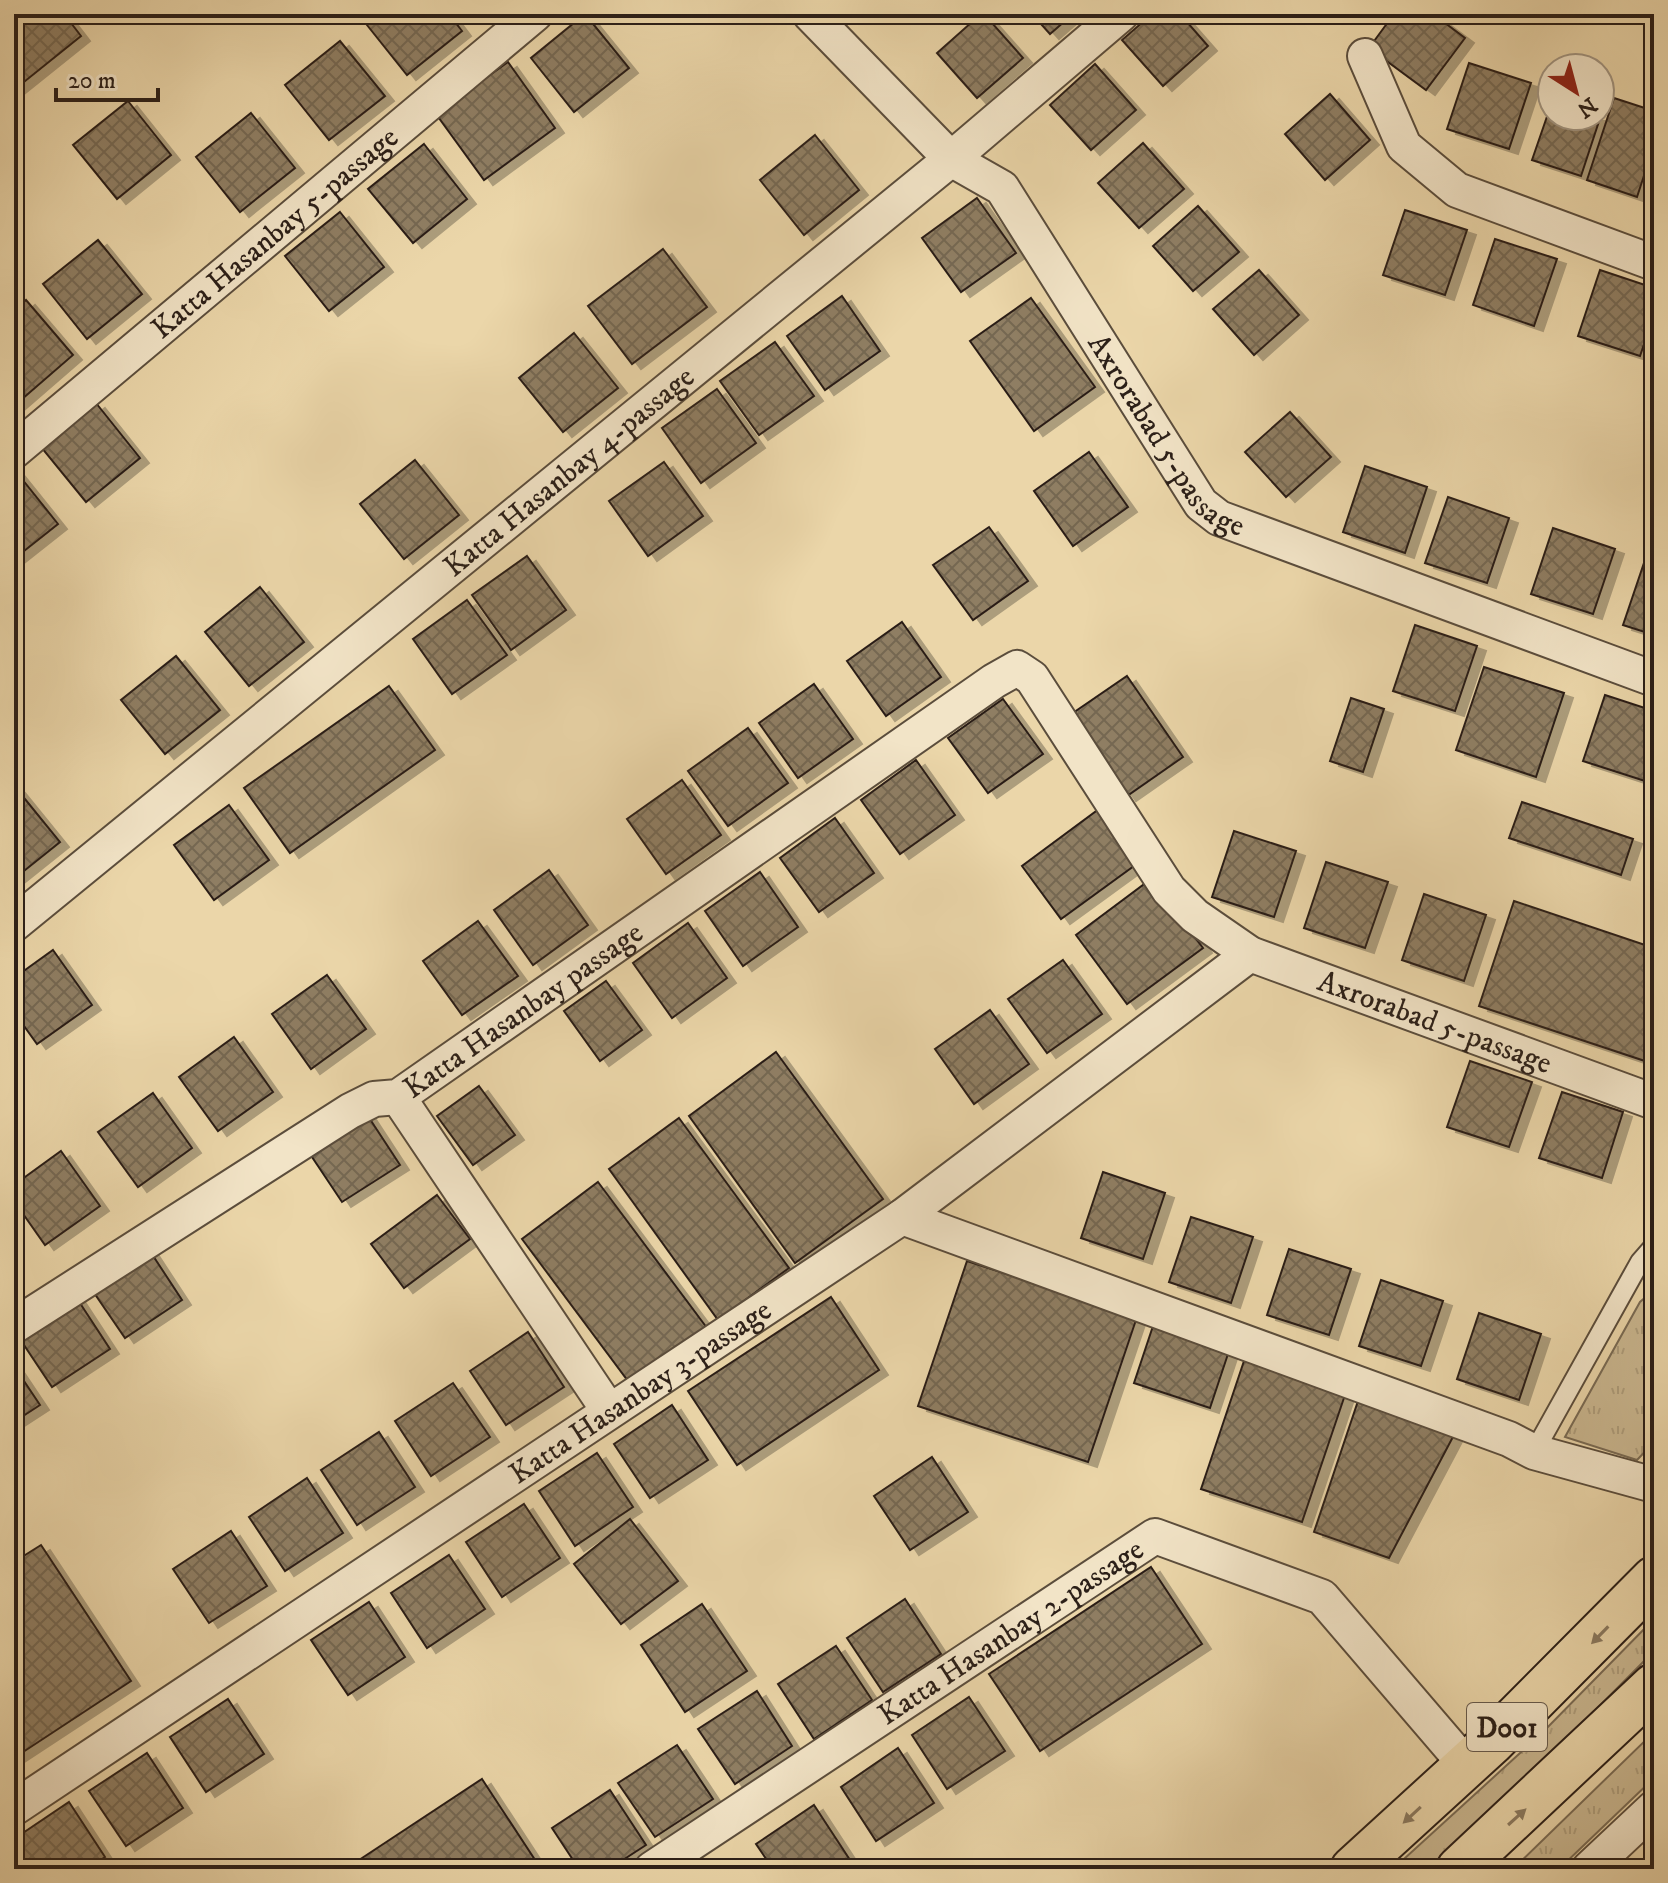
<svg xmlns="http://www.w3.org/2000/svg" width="1668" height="1883" viewBox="0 0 1668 1883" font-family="'IM FELL DW Pica',serif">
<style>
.grass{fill:url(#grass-tufts);stroke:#7a6b54;stroke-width:2}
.building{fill:url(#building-cross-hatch);stroke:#2b1f18;stroke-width:2;filter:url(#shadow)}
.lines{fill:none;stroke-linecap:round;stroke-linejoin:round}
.service-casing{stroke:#5b4d3c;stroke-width:22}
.minor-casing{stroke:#5b4d3c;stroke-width:38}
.trunk-casing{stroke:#2b1f18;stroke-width:48}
.service{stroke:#f2e4c7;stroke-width:18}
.minor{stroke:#f2e4c7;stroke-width:34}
.trunk{stroke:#ebd6a9;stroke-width:44}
.oneway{fill:#8b7a60}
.labels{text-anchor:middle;stroke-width:6;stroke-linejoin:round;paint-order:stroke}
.shield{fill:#f2e4c7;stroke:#675a4c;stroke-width:2}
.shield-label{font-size:28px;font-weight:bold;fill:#2b1f18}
.street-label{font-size:30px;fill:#2b1f18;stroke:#f2e4c7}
</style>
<defs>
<pattern id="grass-tufts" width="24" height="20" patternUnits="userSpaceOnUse" patternTransform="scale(2)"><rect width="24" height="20" fill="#cab790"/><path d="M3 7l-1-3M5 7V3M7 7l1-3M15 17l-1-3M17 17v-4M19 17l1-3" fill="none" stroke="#ae9d7b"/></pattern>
<pattern id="building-cross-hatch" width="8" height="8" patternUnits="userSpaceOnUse" patternTransform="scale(2)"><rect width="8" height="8" fill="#8f7e63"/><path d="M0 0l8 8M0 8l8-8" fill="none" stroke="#756751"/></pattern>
<filter id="shadow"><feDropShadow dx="9" dy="5" stdDeviation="0" flood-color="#0004"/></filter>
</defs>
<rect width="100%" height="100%" fill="#ebd6a9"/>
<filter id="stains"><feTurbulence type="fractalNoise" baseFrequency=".0025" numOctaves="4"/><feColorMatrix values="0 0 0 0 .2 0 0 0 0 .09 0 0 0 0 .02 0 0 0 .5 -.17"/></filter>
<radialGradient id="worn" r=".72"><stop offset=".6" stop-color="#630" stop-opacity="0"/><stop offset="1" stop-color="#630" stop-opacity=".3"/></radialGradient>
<g class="grass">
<polygon points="1654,1290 1654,1442 1637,1460 1565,1437 1640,1302"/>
<polygon points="1654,1619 1654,1651 1557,1749 1428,1869 1393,1869 1541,1734"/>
<polygon points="1654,1732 1654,1778 1559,1869 1513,1869"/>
</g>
<g class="building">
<polygon points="14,14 64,14 81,36 14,90"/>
<polygon points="371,14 449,14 462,31 407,75 363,20"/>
<polygon points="585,14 629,68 574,112 531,58"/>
<polygon points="981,14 984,14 1023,58 977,98 937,53"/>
<polygon points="1032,14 1073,14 1050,34"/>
<polygon points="1152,14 1180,14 1208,46 1163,86 1122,40"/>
<polygon points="1394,14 1433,14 1465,38 1426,90 1369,48"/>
<polygon points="340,41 385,96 329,140 285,85"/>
<polygon points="508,62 555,128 484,180 436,114"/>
<polygon points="1469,63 1531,83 1509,149 1447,129"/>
<polygon points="1095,64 1136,110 1091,150 1050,105"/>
<polygon points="1330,94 1370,140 1325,180 1285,134"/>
<polygon points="1600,95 1607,97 1581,176 1532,160 1552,102 1552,116 1600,116"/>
<polygon points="1614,98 1654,111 1654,145 1637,197 1587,180"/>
<polygon points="128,101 171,155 117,199 73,145"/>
<polygon points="251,113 295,168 240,212 196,157"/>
<polygon points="815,135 859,190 804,235 760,180"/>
<polygon points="1143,143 1184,189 1139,228 1098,183"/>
<polygon points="424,144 467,199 413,243 368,189"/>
<polygon points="977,198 1016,253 961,292 922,238"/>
<polygon points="1198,206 1239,252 1193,291 1153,246"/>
<polygon points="1405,210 1467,230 1445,295 1383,275"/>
<polygon points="340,212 384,267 329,311 285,256"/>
<polygon points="1495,239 1557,259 1534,326 1473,305"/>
<polygon points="98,240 142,294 87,339 43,284"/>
<polygon points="663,249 707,307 632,364 588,306"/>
<polygon points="1259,270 1299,315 1254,355 1213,309"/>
<polygon points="1600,270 1654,288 1654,315 1640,356 1578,336"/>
<polygon points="842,296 880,351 825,390 787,336"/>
<polygon points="1031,298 1095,387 1034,431 970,341"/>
<polygon points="26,300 73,355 14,406 14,311"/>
<polygon points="574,333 618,388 563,432 519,378"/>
<polygon points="775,342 814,396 759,435 720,381"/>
<polygon points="717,389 756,443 701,483 662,428"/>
<polygon points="96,403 140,458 86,502 41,447"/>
<polygon points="1290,412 1331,457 1286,497 1245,452"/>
<polygon points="1089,452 1128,507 1073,546 1034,491"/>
<polygon points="415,460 459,515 404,559 360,504"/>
<polygon points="664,462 703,516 648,556 609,501"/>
<polygon points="1365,466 1427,487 1405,553 1343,532"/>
<polygon points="14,469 58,524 14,559"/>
<polygon points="1448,497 1509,518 1487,583 1425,563"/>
<polygon points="989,527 1028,581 973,620 933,565"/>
<polygon points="1553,528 1615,549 1593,614 1531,594"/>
<polygon points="527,556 566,610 511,650 472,595"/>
<polygon points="1645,560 1654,562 1654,635 1623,625"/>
<polygon points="260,587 304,642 249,686 205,632"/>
<polygon points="467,600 507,655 452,694 413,639"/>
<polygon points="902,622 941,677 886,716 847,661"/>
<polygon points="1415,625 1477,646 1455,711 1393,691"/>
<polygon points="176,656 220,710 165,754 121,700"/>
<polygon points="1484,667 1564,693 1536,777 1456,750"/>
<polygon points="1127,676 1183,757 1127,796 1070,715"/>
<polygon points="814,684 853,739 798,778 759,723"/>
<polygon points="389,686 435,750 290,853 244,788"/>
<polygon points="1605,695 1654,711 1654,756 1645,781 1583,761"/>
<polygon points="1351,698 1384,709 1363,772 1330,761"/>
<polygon points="1003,699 1043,754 988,793 948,738"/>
<polygon points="748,728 788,783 728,826 688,771"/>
<polygon points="916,760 955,815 900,854 861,800"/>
<polygon points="682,780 721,835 666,874 627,819"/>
<polygon points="16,788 60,842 14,879 14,789"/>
<polygon points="1522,802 1633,839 1621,875 1509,838"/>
<polygon points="229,805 269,860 214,900 174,845"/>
<polygon points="1099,809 1138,863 1061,919 1022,866"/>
<polygon points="835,818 874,873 819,912 780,858"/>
<polygon points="1234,831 1296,851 1274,917 1212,897"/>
<polygon points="1326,862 1388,882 1365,948 1304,928"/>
<polygon points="549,870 588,925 533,965 494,910"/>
<polygon points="760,872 798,927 743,966 705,911"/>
<polygon points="1151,879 1203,948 1127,1004 1076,935"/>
<polygon points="1424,894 1486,915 1464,981 1402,960"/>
<polygon points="1514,901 1654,948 1654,1064 1479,1006"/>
<polygon points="478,921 518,976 462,1015 423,961"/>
<polygon points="688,923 727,978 672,1018 633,963"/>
<polygon points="53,950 92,1005 37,1044 14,1012 14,978"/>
<polygon points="1063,960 1102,1014 1047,1053 1008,999"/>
<polygon points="327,975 366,1029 311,1069 272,1014"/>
<polygon points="606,981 642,1030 600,1061 564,1011"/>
<polygon points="990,1010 1029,1064 974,1104 935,1049"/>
<polygon points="234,1037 273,1092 218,1131 179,1077"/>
<polygon points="776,1052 883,1199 795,1263 689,1116"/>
<polygon points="1470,1061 1532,1082 1509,1147 1447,1127"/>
<polygon points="479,1086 515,1135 473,1165 437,1116"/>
<polygon points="1562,1092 1623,1112 1602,1178 1539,1158"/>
<polygon points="153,1093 192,1148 138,1187 98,1132"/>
<polygon points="364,1110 400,1165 342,1202 306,1148"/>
<polygon points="679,1118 789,1268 718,1320 609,1169"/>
<polygon points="61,1151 100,1206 45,1245 14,1201 14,1185"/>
<polygon points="1103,1172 1165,1193 1143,1259 1081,1238"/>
<polygon points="598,1182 707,1328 631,1385 522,1239"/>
<polygon points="437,1195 470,1239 404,1288 371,1244"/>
<polygon points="1191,1217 1253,1237 1231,1303 1169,1282"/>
<polygon points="146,1245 182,1300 125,1338 88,1284"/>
<polygon points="1289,1249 1351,1269 1329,1335 1267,1315"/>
<polygon points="967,1261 1137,1317 1088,1462 918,1406"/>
<polygon points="1381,1280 1443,1301 1421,1366 1359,1346"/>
<polygon points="74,1294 110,1349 52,1387 16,1333"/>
<polygon points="831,1297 879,1370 737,1465 688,1391"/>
<polygon points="1479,1313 1541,1334 1519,1400 1457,1379"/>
<polygon points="1153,1326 1229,1351 1210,1408 1134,1383"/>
<polygon points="528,1332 564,1387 506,1425 470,1371"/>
<polygon points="1245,1358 1346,1392 1302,1522 1201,1489"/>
<polygon points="14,1366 40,1405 14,1422"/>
<polygon points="453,1383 490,1437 431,1476 395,1421"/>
<polygon points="1358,1401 1455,1433 1389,1558 1314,1532"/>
<polygon points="672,1405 708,1460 650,1498 614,1444"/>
<polygon points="379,1432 415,1487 357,1525 321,1470"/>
<polygon points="597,1453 633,1507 575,1546 539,1491"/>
<polygon points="932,1457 968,1512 910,1550 874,1496"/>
<polygon points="307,1478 343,1533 285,1571 249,1517"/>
<polygon points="524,1504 560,1558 502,1597 466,1542"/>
<polygon points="630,1519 678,1581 621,1624 574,1564"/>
<polygon points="231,1531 267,1586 209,1623 173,1569"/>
<polygon points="41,1545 131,1681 14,1758 14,1562"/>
<polygon points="449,1555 485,1609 427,1648 391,1593"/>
<polygon points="1151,1567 1202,1644 1040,1751 989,1674"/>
<polygon points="905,1599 941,1654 883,1692 847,1638"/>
<polygon points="369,1602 405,1657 348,1695 311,1640"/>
<polygon points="702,1604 747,1671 685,1712 641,1645"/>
<polygon points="836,1646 872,1700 814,1739 778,1684"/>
<polygon points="757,1691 792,1746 735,1784 698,1729"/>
<polygon points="969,1697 1005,1751 947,1789 912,1735"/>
<polygon points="228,1699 264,1754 206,1792 170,1737"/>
<polygon points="677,1745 713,1799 655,1837 618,1783"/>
<polygon points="898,1748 934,1803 876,1841 841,1787"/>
<polygon points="147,1753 183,1808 126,1846 89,1791"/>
<polygon points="482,1779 541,1869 360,1869 356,1862"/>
<polygon points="610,1790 646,1845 609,1869 579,1869 552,1828"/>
<polygon points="69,1802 105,1857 88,1869 30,1869 14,1845 14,1839"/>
<polygon points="814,1805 850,1860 836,1869 773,1869 756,1844"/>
</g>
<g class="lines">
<defs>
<polyline id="service" points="1534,1452 1640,1262 1654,1246"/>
<g id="minor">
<path id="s1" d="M810 14 951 159 1002 188 1201 504 1219 518 1654 679"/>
<polyline points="1365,56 1404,146 1457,190 1654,263"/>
<path id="s2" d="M14 451 535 14"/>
<path id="s3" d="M14 924 951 159 1121 14"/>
<polyline points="398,1097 609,1411"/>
<polyline points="902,1217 1509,1439 1534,1452 1654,1485"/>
<path id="s4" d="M14 1326 350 1111 374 1099 398 1097 994 681 1017 668 1032 678 1169 890 1195 916 1250 954 1654 1102"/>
<path id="s5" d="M14 1808 902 1217 1250 954"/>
<path id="s6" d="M652 1869 1155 1536 1322 1597 1466 1765"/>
<polyline points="1589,1869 1654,1808"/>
</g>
<g id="trunk">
<polyline points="1353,1869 1492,1742 1654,1579"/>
<polyline points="1459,1869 1654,1686"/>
</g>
</defs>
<use href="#service" class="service-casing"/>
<use href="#minor" class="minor-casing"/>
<use href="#trunk" class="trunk-casing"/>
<use href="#service" class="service"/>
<use href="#minor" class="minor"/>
<use href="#trunk" class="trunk"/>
</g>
<defs><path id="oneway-solid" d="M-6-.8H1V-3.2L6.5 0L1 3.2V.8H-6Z" transform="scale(2)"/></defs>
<g class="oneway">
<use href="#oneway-solid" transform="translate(1600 1635) rotate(134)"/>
<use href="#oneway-solid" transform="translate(1412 1815) rotate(137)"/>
<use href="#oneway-solid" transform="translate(1517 1817) rotate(-42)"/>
</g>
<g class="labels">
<rect class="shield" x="1467" y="1703" width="80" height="48" rx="6"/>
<g class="shield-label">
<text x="1507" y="1737">D001</text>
</g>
<g class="street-label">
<text dy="10" stroke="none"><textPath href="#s2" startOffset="340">Katta Hasanbay 5-passage</textPath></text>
<text dy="10" stroke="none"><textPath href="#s1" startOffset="560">Axrorabad 5-passage</textPath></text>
<text dy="10" stroke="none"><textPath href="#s3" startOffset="716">Katta Hasanbay 4-passage</textPath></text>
<text dy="10" stroke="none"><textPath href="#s4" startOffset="602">Katta Hasanbay passage</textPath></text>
<text dy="10" stroke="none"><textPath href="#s4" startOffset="1774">Axrorabad 5-passage</textPath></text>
<text dy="10" stroke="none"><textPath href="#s5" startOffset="752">Katta Hasanbay 3-passage</textPath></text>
<text dy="10" stroke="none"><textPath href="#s6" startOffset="430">Katta Hasanbay 2-passage</textPath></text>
</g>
</g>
<rect width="1668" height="1883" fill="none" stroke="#ebd6a9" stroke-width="48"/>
<rect x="16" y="16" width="1636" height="1851" fill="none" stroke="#2b1f18" stroke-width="4"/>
<rect x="24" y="24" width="1620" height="1835" fill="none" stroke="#2b1f18" stroke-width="2"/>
<g transform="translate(1576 92) rotate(144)"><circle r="38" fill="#f2e4c7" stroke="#a29581" stroke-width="2"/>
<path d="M0-6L14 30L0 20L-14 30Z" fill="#8f2418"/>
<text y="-12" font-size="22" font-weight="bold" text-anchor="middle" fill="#2b1f18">N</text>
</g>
<path d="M56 88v12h102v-12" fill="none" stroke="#2b1f18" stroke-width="4"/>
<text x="68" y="88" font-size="24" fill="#2b1f18" stroke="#f2e4c7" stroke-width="6" paint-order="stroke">20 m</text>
<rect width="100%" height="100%" filter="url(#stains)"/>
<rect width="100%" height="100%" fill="url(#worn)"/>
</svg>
